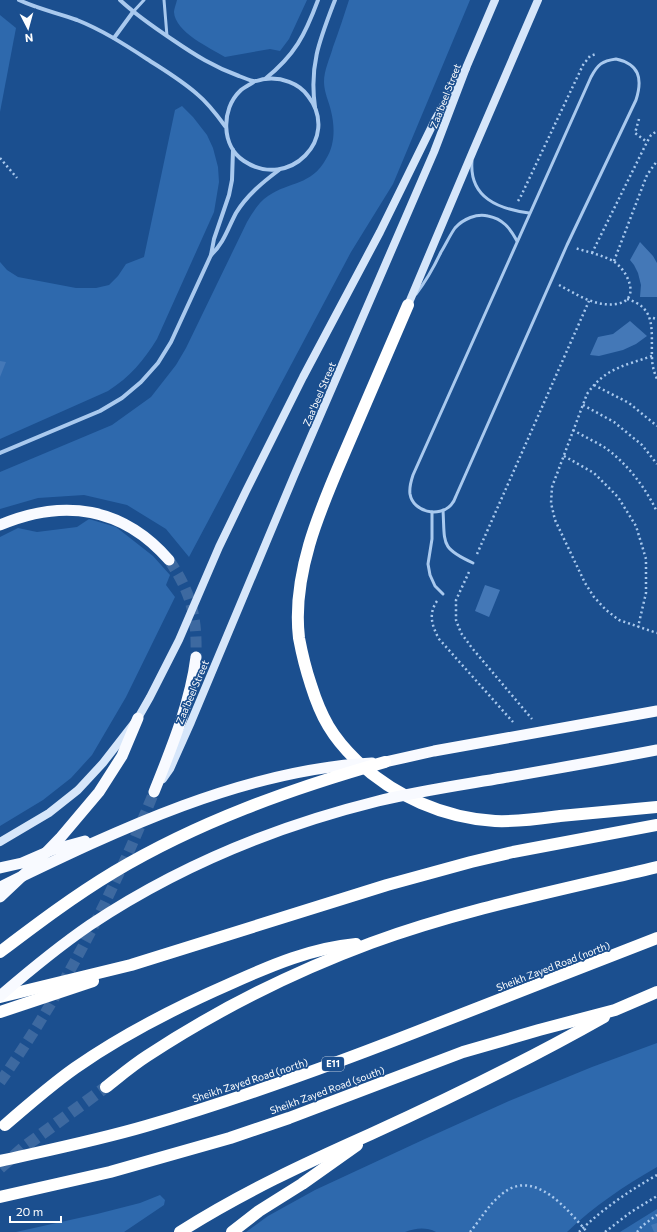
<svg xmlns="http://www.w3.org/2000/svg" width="657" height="1232" viewBox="0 0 657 1232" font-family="Commissioner,sans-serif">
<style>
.green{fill:#2e69ad}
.building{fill:#4478b7}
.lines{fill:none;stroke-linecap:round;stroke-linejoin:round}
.trunk-tunnel{stroke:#3d69a0;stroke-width:11;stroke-dasharray:11 5.5;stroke-linecap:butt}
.motorway-tunnel{stroke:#3d69a0;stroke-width:12;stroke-dasharray:12 6;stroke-linecap:butt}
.path{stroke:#a9c9ee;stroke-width:2.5;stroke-dasharray:2 3;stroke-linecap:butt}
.service{stroke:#a9c9ee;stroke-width:3}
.minor{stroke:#a9c9ee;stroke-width:4}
.secondary{stroke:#d6e6fa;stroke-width:8}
.trunk{stroke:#f8faff;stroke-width:11}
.motorway{stroke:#fff;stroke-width:12}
.trunk-bridge{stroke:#f8faff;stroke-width:11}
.motorway-bridge{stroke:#fff;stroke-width:12}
.labels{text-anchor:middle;stroke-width:3.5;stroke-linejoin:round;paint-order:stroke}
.shield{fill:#1b4f8f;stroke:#bbcadd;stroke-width:1}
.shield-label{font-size:9px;font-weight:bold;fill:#fff}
.street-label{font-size:10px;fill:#fff;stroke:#1b4f8f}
</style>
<rect width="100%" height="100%" fill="#1b4f8f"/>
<g class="green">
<path d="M177 0H307L289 39 280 51 270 49 225 57C210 48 175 32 174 12 174 9 176 4 177 0Z"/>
<path d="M349 0H470L393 184 351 252 189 557 166 529 127 505 84 495 38 498 0 509V472L112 425 151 397 176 365 186 348 247 222C253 212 259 202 268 196 290 181 311 186 326 159 335 145 335 127 331 111 329 102 324 92 324 82 324 70 330 58 333 47 339 31 344 15 349 0Z"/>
<polygon points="0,15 16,28 0,112"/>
<path d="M182 106 193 117 207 135 213 148 218 167 219 182 214 212 157 339C144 360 130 377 108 391L0 439V262L7 270 18 277 76 288H96L109 285 118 276 126 264 144 257 175 110Z"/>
<polygon points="89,519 116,527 153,556 170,575 166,585 175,597 126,697 92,755 71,778 43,800 0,826 0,537 18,528 37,532 77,527"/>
<path d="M657 1043V1167C624 1186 594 1206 567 1232H436C426 1227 416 1228 405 1232H246L268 1216 315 1190 427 1138 509 1101 592 1067Z"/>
<polygon points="160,1195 165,1200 164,1205 124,1232 16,1232 97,1214 140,1203"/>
<polygon points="657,1209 657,1232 620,1232"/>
</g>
<g class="building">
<polygon points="640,242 653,256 657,263 657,297 640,297 641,285 638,273 634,265 630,260"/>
<polygon points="630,321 647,336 636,344 623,350 599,356 590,355 598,337 613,334"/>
<polygon points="0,361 6,362 0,377"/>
<polygon points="485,585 500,590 489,617 475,611"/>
<polygon points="657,1223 657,1232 654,1232 651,1225"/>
</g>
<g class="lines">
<g class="trunk-tunnel">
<path d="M169 560C192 594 197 617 196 657"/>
<path d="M0 1082C63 993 113 894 154 792"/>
</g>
<polyline class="motorway-tunnel" points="0,1168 24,1147 106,1087"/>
<g class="path">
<polyline points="639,119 635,133 647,142"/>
<polyline points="0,158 17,178"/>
<polyline points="518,201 521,196 583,65 590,56 596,54"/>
<polyline points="592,253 647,142 651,135 657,131"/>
<polyline points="614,261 647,175 657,161"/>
<path d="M559 285C576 294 595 307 616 304 642 301 628 270 613 261 602 255 588 252 575 248"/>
<path d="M627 299C657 308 651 330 652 358 652 365 654 372 657 379"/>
<polyline points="653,318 657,319"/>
<path d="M652 356C624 366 605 368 587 394L552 487 551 503 555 520 585 583 594 597 606 610 619 620 657 633"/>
<polyline points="594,385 629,403 657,426"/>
<polyline points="583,405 614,422 642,445 657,464"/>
<path d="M573 430C583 436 594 441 604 447 626 462 646 488 657 512"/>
<polyline points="564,456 594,473 618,497 636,526 646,559 646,593 638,627"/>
<polyline points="477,554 589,301"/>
<polyline points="469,572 456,600 456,620 461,633 472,648 532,719"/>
<path d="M437 601C428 614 432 626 439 639L513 722"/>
<path d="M470 1232C480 1220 489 1204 502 1194 534 1167 568 1210 587 1232"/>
<path d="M579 1232C602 1209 629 1191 657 1175"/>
<polyline points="605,1232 631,1212 657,1196"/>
<polyline points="637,1232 642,1226 657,1215"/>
</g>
<g class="service">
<polyline points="164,0 167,36"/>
<polyline points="133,12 144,0"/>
<path d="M616 59C639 64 643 78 636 100L567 245 456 496C455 499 453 503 451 505 439 518 413 512 410 494 409 487 411 481 413 475L591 77C598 64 602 61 616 59Z"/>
<path d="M472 161C469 198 499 209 529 213"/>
<path d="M416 294C426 281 434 267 441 252 446 244 450 235 455 228 463 219 477 213 488 216 503 219 510 228 517 241"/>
<path d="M443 510C445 544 440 548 473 563"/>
<polyline points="432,512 432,539 428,564 430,575 435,586 443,594"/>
</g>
<g class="minor">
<path d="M19 0C38 9 58 13 77 20 102 30 124 44 147 59 164 70 181 80 197 94 208 103 217 115 225 126"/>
<path d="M120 0C136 15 155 28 173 40 195 55 214 67 239 76 244 78 249 80 253 81 257 82 261 79 265 79 281 77 299 83 308 96 341 138 289 191 244 161 221 146 221 109 240 91 244 87 250 85 255 81"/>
<polyline points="114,38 133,12"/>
<path d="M265 79C295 55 305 35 318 0"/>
<path d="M315 107C309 65 320 39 335 0"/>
<path d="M211 255C224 243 228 228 236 213 247 195 263 182 279 170"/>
<polyline points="0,453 100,411 122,398 141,382 158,363 171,342 211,255 214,239 229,195 232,180 233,150"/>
</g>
<g class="secondary">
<polyline points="408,305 473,151 538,0"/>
<polyline points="163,779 170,769 191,722 294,476 434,152 466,68 495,0"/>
<polyline points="0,842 49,813 78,790 103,763 138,718 150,697 179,640 219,547 246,491 303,377 380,232 435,120 455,85 466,68"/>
</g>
<g class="trunk">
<path d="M0 525C64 498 123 507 169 560"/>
<polyline points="385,762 434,751 657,711"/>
<path d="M154 792C171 749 190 704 196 657"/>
<polyline points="0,897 34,865 61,837 99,792 122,756 138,718"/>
</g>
<g class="motorway">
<path d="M408 305C389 350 369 395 350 440 324 501 291 570 299 638 302 654 306 670 311 685 321 717 332 737 357 761 394 796 444 818 495 821 518 822 538 819 560 816 592 813 625 810 657 807"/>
<polyline points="0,997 131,965 387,885 471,862 513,852 657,825"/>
<polyline points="0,1012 93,981"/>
<path d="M106 1087C120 1076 133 1065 147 1056 217 1010 293 972 371 943 464 909 561 890 657 867"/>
<path d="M5 1125C28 1105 51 1085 75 1068 125 1033 177 1007 232 983 272 965 312 948 356 944"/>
<path d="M0 1161C49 1150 98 1140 146 1126 246 1097 343 1061 439 1023 512 995 584 966 657 938"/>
<polyline points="0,1197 110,1172 230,1138 289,1118 463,1052 539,1030 615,1010 657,992"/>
<path d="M180 1232C241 1193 306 1163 371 1134 450 1098 528 1060 604 1017"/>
<polyline points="232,1232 259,1211 302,1184 357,1145"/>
</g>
<g class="trunk-bridge">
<polyline points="0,868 22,863 52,850 85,841"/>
<path d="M0 887C116 831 241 770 372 763"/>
<path d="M0 996C29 971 58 947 90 925 177 867 277 826 378 801 419 791 461 785 502 778 554 769 605 760 657 750"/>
</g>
<path class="motorway-bridge" d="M0 952C37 924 74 896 114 872 198 822 290 789 385 762"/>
</g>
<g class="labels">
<rect class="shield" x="322" y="1057" width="22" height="14" rx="3"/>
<g class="shield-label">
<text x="333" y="1067">E11</text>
</g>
<g class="street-label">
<text transform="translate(445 96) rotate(-69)" y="4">Zaa'beel Street</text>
<text transform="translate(319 394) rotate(-67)" y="4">Zaa'beel Street</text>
<text transform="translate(192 692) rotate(-67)" y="4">Zaa'beel Street</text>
<text transform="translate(553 966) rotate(-21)" y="4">Sheikh Zayed Road (north)</text>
<text transform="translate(250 1080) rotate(-18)" y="4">Sheikh Zayed Road (north)</text>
<text transform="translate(327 1090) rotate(-20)" y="4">Sheikh Zayed Road (south)</text>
</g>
</g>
<g transform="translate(28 28) rotate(174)" stroke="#1b4f8f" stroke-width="3" paint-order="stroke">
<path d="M0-3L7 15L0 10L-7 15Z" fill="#ffffff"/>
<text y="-6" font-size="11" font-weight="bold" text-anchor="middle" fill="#ffffff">N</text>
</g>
<path d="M10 1216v6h51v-6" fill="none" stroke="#ffffff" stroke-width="2"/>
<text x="16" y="1216" font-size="12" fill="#ffffff" stroke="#1b4f8f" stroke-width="3" paint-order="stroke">20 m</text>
</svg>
